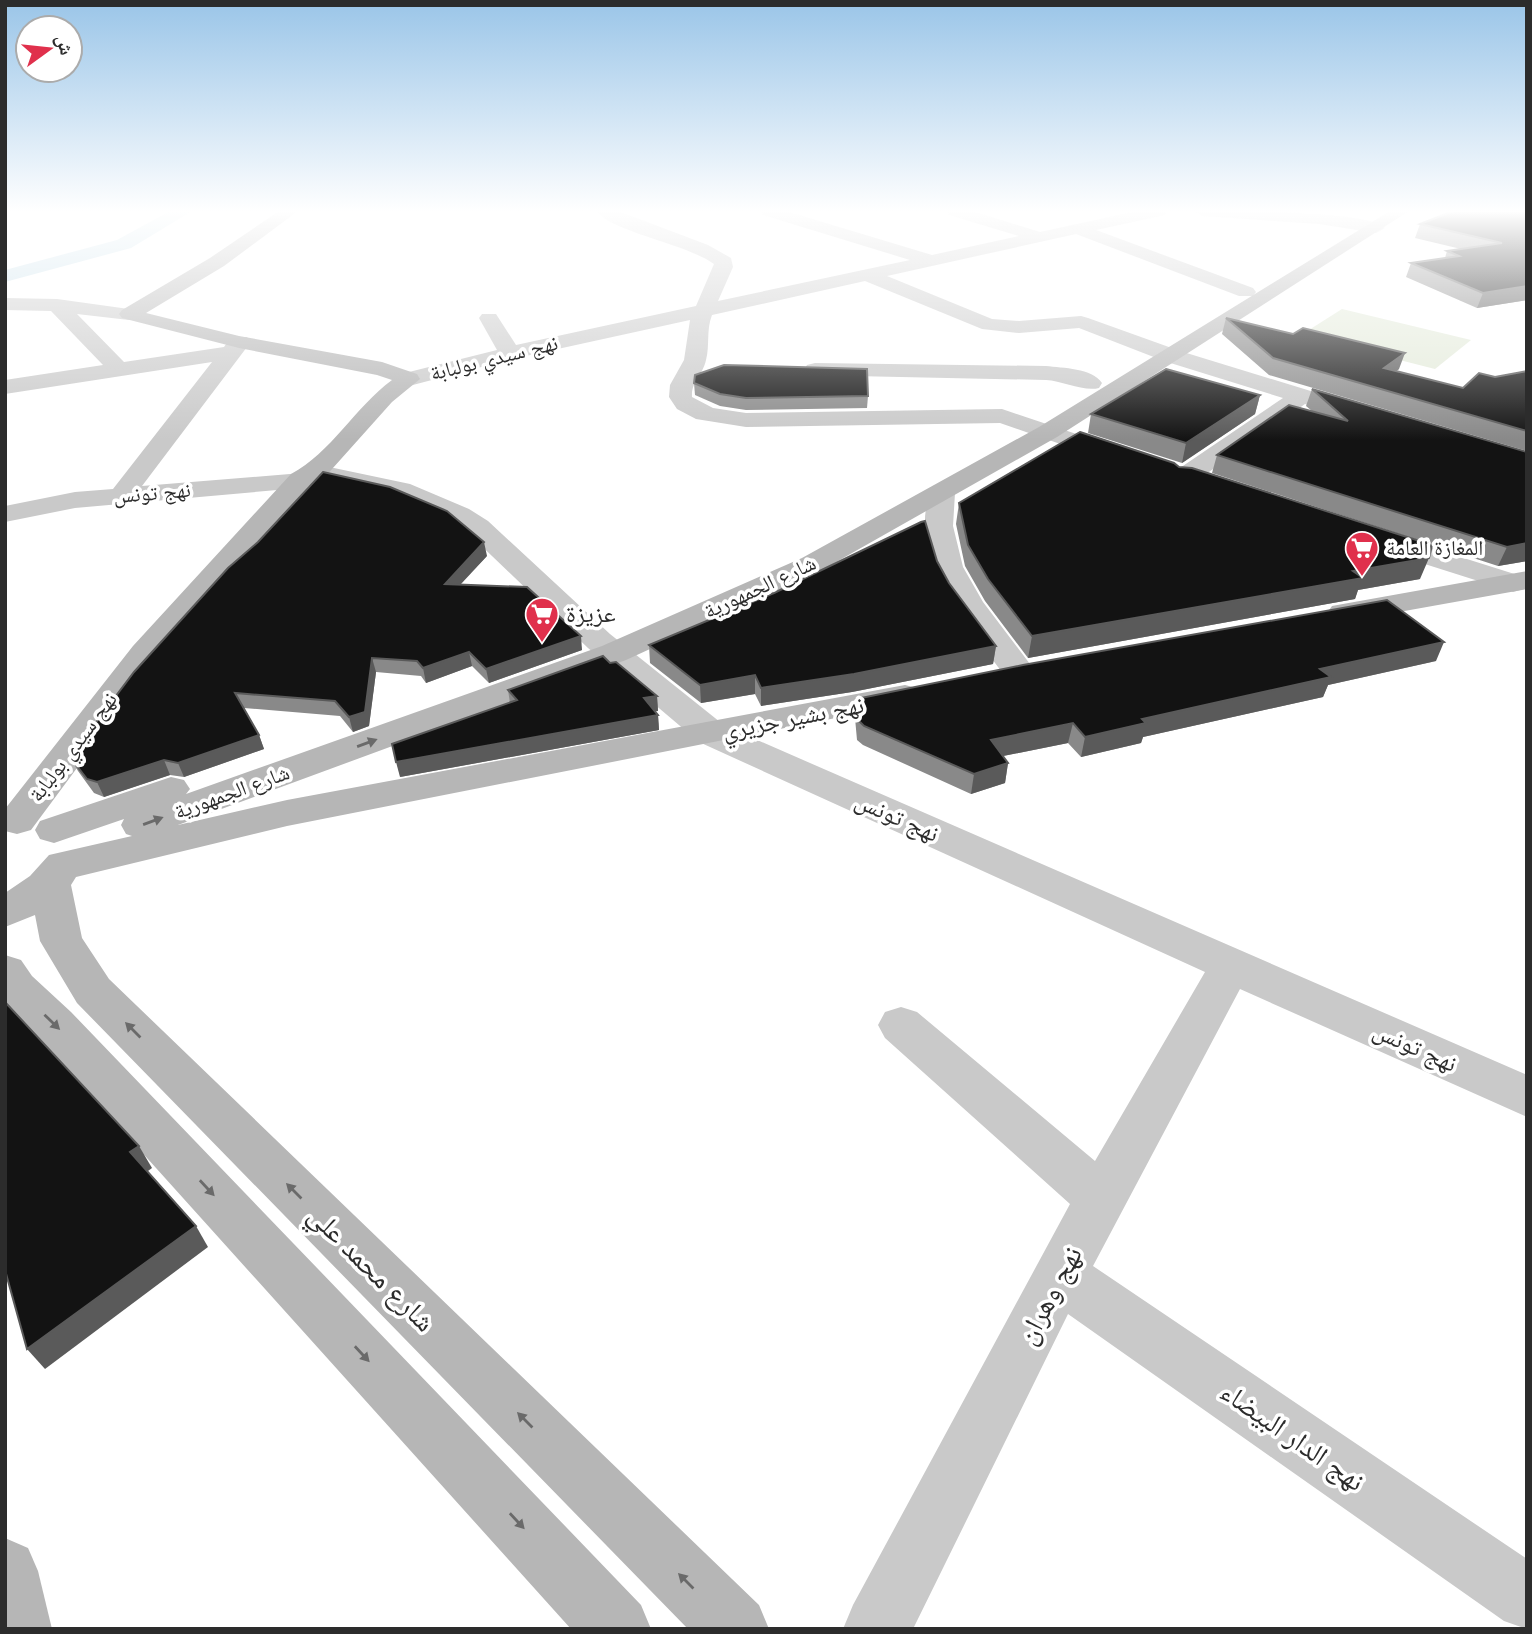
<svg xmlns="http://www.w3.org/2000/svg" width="1532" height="1634" viewBox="0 0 1532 1634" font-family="Arial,'Noto Naskh Arabic',sans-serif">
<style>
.green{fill:#e3ead9}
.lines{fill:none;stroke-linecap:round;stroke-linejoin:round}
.canal{fill:#c5dee9;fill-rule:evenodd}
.street{fill:#c9c9c9;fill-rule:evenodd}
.secondary{fill:#b6b6b6;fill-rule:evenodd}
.wall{fill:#898989}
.shaded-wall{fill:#5a5a5a}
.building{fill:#131313;stroke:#5a5a5a;stroke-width:2}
.oneway{fill:#6a6a6a}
.labels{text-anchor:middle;stroke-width:7;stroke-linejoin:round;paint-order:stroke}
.far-street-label{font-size:21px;fill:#2c2c2c;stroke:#fff}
.far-poi-label{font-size:21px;fill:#2c2c2c;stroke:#fff;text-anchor:start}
.poi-label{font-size:24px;fill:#2c2c2c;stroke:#fff;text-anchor:start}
.street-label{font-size:24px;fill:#2c2c2c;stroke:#fff}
.near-street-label{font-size:28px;fill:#2c2c2c;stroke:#fff}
</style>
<rect width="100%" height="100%" fill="#fff"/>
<polygon class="green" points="1342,309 1471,340 1435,369 1301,335"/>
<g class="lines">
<polygon class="canal" points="170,211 192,211 131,248 5,282 5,270 117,240"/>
<g class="street">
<path d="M596 211H618L708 245 731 258 733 267 718 301 910 260 763 215 761 211H786L932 255 1019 236 949 215 947 211H972L1040 232 1137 211H1167L1165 215 1096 230 1253 288 1256 292 1253 296H1239L1076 234 887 276 992 319 1019 321 1081 316 1088 318 1180 351 1366 408 1370 413 1366 418 1358 420 1305 404 1192 484 1183 486 1174 484 1170 478 1174 472 1283 398 1164 361 1079 328 1019 333 982 329 865 281 712 315C706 330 710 345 706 360 703 375 691 381 692 397L713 408 746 413 1002 409 1127 451 1131 456 1127 461 1118 464 1109 461 1000 423 746 427 696 419 677 409 669 397 670 385 684 360 690 320 512 359 409 386 401 384 398 379 401 374 497 350 479 318 482 314H496L516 345 696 306 714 264C687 244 612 232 596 211Z"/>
<path d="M1194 211C1224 211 1368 210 1385 228L1376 233 1319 224 1202 216Z"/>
<path d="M5 298 57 299 136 310 139 314 136 318 129 320 77 314 124 362 224 347 231 337H247L250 342 247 347 142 486 302 473 306 466 315 464 410 484 469 509 488 521 610 634 725 726 1527 1075V1117L1240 989 1093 1266 1527 1559V1629L1504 1621 1068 1314 913 1629H843L853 1605 1070 1204 885 1038 878 1025 885 1012 901 1007 917 1012 1095 1161 1205 972 699 742 588 648 468 533C420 499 369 491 313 479L309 486 300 488 75 508 5 522V506L75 492 113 489 212 362 5 394V380L103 365 51 311 5 310Z"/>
<path d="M815 363 1046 366C1063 368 1092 368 1102 383L1099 388C1084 392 1063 381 1046 380L807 375 804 370 807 365Z"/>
<path d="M942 485 952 487 955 493 953 526 963 567 983 602 1036 672 1031 679 1019 682 1007 679C972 630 916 573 926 508 928 500 928 494 932 487Z"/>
<polygon points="1378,531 1524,577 1527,585 1524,589 1513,592 1368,546 1364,540 1368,534"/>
</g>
<g class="secondary">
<path d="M279 211H298L224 266 146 313 239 336 382 362 417 374 420 379 392 402 324 478 309 486 157 660 31 830 17 834 5 831V809L133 646 291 474C331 453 355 407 392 380L377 375 239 348 122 318 119 314 122 310 210 258Z"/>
<polygon points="1390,211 1409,211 1057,437 822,570 626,660 178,825 287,800 905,685 917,688 922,695 917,702 287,826 76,877 71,885 82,938 109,979 759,1605 769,1629 688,1629 77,1003 40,941 35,915 5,927 5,893 30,876 49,855 132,836 126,834 121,825 124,819 54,843 40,839 35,830 40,821 171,777 184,780 190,789 186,794 602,646 802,558 1039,427"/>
<polygon points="1527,571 1527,589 1343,622 1332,620 1327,613 1332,606 1343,604"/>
<polygon points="5,955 21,960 32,976 71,1012 641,1605 651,1629 571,1629 39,1038 5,1005"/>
<polygon points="5,1538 28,1548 38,1571 52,1629 5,1629"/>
</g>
</g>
<g class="wall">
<polygon points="1527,211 1527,300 1477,308 1406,277 1411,263 1445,258 1447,251 1461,249 1415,238 1420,224"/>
<polygon points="1226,318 1399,369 1396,371 1463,388 1495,377 1527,371 1527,451 1269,375 1222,334"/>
<polygon points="694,383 868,396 867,408 746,410 720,406 695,395"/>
<polygon points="1312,389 1527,561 1498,566 1212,473 1217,455 1312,411 1306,406"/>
<polygon points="1260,395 1255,414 1182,463 1088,433 1091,414"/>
<polygon points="1179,467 1420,579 1358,590 1355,599 1028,658 985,601 965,566 956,524 959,503"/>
<polygon points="487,556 460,584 582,650 489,683 472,666 426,683 421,676 376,672 369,726 353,732 340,716 244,708 259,735 264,749 184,777 170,775 104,797 94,793 78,771 70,757"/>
<polygon points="937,561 949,583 996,646 993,664 852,692 761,706 755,694 701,703 650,663 649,645"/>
<polygon points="1436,661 1328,685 1323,697 1143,737 1141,743 1081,757 1068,743 1003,756 1008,763 1005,783 971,794 863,745 857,740 855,718 856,699"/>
<polygon points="610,663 657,696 658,711 655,711 658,715 659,730 400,777 510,703 508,690"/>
</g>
<g class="shaded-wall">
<polygon points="1527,286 1527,300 1477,308 1483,293"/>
<polygon points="1405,353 1399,369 1378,385 1384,368"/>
<polygon points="1260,395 1255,414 1182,463 1186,443"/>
<polygon points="484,542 487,556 448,598 445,584"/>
<polygon points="1527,543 1527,561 1498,566 1507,547"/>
<polygon points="1429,558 1420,579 1358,590 1355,599 1028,658 1032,636 1353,571"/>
<polygon points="581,636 582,650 489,683 486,669"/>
<polygon points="1444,642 1436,661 1328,685 1323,697 1143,737 1141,743 1081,757 1085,737 1142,719 1320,669"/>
<polygon points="996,646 993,664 852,692 761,706 761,688"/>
<polygon points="469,652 472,666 426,683 423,668"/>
<polygon points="372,658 376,672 369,726 353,732 349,717"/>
<polygon points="755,675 755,694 701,703 700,685"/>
<polygon points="657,696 658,711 645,713 644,698"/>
<polygon points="658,715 659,730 400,777 396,762"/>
<polygon points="1073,723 1068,743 988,759 991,740"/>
<polygon points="259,735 264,749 184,777 178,763"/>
<polygon points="164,760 170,775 104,797 97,782"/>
<polygon points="1008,763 1005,783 971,794 974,774"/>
<polygon points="139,1146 152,1168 144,1174 130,1152"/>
<polygon points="196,1226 208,1247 45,1369 27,1349"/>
</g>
<g class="building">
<polygon points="1453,211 1527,211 1527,286 1483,293 1411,263 1459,256 1447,251 1502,243 1420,224"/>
<polygon points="1226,318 1293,334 1303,328 1405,353 1384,368 1463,388 1479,373 1495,377 1527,371 1527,431 1273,358"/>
<polygon points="724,365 867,369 868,396 746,398 720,394 694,383 695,375"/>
<polygon points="1166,369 1260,395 1186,443 1091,414"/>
<polygon points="1312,389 1527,452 1527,543 1507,547 1217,455 1289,405 1348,421"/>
<polygon points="1080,432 1174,463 1179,467 1192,468 1432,545 1429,558 1353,571 1363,578 1032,636 988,579 968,545 959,503"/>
<polygon points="323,472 390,487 447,511 484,542 445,584 527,587 581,636 486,669 469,652 423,668 417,661 372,658 365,712 349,717 335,701 235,693 259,735 178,763 164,760 97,782 87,779 70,757 134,672 228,568 258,542"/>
<polygon points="925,521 937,561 949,583 996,646 854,674 761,688 755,675 700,685 649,645 774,593 921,522"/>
<polygon points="1387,600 1444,642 1320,669 1331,677 1142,719 1146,723 1085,737 1073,723 991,740 1008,763 974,774 864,726 858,720 856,699 1023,665"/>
<polygon points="603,656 610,663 616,662 657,696 644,698 658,715 396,762 392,744 517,700 508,690"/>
<polygon points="5,1002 139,1146 130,1152 196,1226 27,1349 5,1270"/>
</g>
<defs><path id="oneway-solid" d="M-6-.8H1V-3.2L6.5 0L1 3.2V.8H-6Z" transform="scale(1.75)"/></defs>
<g class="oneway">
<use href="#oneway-solid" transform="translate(367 743) rotate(-20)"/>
<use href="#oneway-solid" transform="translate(153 821) rotate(-20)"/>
<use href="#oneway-solid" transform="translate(52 1022) rotate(44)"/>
<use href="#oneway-solid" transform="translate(133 1030) rotate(-135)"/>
<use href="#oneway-solid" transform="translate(207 1188) rotate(47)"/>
<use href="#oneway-solid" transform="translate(294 1191) rotate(-135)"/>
<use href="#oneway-solid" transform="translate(362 1354) rotate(47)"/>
<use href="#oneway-solid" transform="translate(525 1420) rotate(-135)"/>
<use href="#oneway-solid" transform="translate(517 1521) rotate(47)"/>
<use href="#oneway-solid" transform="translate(686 1581) rotate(-135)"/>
</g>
<linearGradient id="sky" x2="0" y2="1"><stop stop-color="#9ac5e8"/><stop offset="0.48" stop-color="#fff"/><stop offset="1" stop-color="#fff" stop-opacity="0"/></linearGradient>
<rect width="1532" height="440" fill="url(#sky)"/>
<defs>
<symbol id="supermarket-pin" viewBox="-11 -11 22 30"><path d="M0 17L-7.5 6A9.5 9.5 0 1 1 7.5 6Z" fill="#e0304c" stroke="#fff"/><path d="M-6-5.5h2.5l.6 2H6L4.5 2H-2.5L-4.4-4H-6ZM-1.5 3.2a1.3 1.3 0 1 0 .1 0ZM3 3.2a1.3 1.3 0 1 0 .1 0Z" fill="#fff"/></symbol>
</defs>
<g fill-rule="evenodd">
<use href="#supermarket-pin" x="1343" y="529" width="38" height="52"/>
<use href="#supermarket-pin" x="523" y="595" width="38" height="52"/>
</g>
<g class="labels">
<g class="far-street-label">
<text transform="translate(494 358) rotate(-14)" y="7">نهج سيدي بولبابة</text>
<text transform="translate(152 493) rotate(-5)" y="7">نهج تونس</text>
<text transform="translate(760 587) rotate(-25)" y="7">شارع الجمهورية</text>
<text transform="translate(73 747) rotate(-53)" y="7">نهج سيدي بولبابة</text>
<text transform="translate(232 792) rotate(-20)" y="7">شارع الجمهورية</text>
</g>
<g class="far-poi-label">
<text x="1386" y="555">المغازة العامة</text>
</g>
<g class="poi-label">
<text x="566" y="622">عزيزة</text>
</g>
<g class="street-label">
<text transform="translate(793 718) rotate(-11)" y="8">نهج بشير جزيري</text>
<text transform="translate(897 817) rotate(24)" y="8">نهج تونس</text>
<text transform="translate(1415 1047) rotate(24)" y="8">نهج تونس</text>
</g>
<g class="near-street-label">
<text transform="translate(372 1268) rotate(45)" y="10">شارع محمد علي</text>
<text transform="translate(1049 1295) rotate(-62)" y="10">نهج وهران</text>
<text transform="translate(1293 1436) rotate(35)" y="10">نهج الدار البيضاء</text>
</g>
</g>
<rect width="1532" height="1634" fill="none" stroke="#2c2c2c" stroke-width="14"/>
<g transform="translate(49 49) rotate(75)"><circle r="33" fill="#ffffff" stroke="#ababab" stroke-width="2"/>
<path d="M0-5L12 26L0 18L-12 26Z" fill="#e0304c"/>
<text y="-10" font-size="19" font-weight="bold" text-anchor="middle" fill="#2c2c2c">ش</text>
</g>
</svg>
